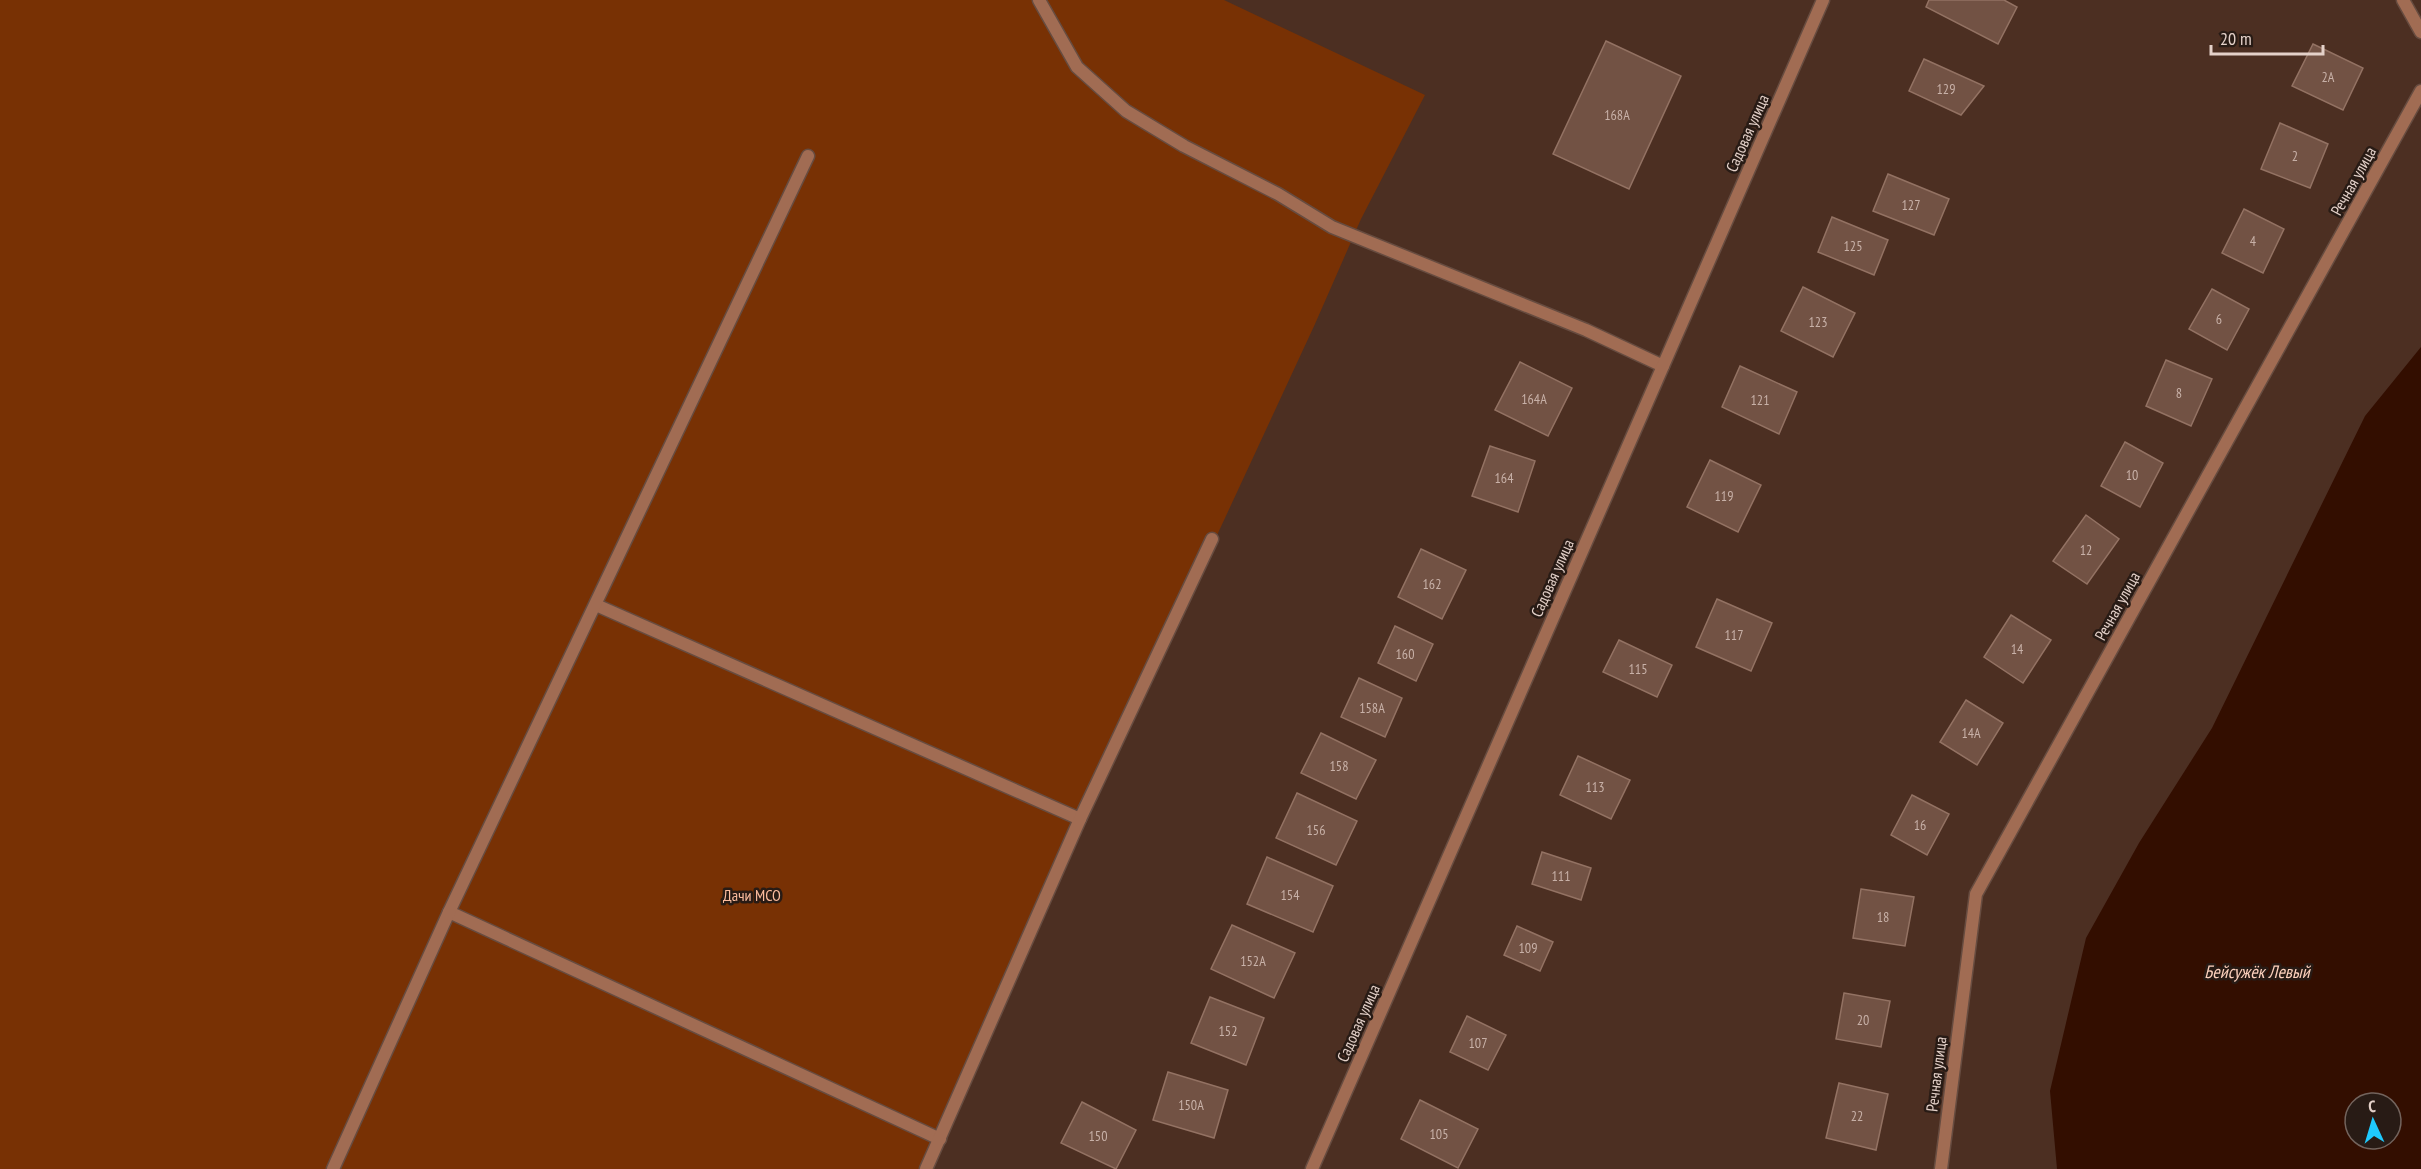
<svg xmlns="http://www.w3.org/2000/svg" width="2421" height="1169" viewBox="0 0 2421 1169" font-family="'PT Sans Narrow',sans-serif">
<style>
.green{fill:#783104}
.water{fill:#330e00;fill-rule:evenodd}
.building{fill:#725244;stroke:#937263;stroke-width:1.5}
.lines{fill:none;stroke-linecap:round;stroke-linejoin:round}
.service-casing{stroke:#674c40;stroke-width:15}
.minor-casing{stroke:#674c40;stroke-width:15}
.service{stroke:#a16c53;stroke-width:12}
.minor{stroke:#a16c53;stroke-width:12}
.labels{text-anchor:middle;stroke-width:5;stroke-linejoin:round;paint-order:stroke}
.number-label{font-size:14px;fill:#c8b1a8}
.street-label{font-size:16px;fill:#e4d1c9;stroke:#281b15}
.park-label{font-size:16px;fill:#fcbc9e;stroke:#281b15}
.water-label{font-size:18px;font-style:italic;fill:#fcd0bc;stroke:#281b15}
</style>
<rect width="100%" height="100%" fill="#4c2f22"/>
<polygon class="green" points="0,0 1224,0 1425,95 1361,219 1315,324 923,1169 0,1169"/>
<path class="water" d="M2421 347V1169H2057L2050 1091 2086 938 2139 843 2212 728 2365 416ZM2355 1103H2391V1139H2355Z"/>
<g class="building">
<polygon points="1929,0 2004,0 2017,7 1998,44 1926,7"/>
<polygon points="1606,41 1681,76 1629,189 1553,154"/>
<polygon points="2313,44 2363,68 2343,110 2292,86"/>
<polygon points="1924,59 1984,86 1961,115 1909,91"/>
<polygon points="2280,123 2328,144 2310,188 2261,169"/>
<polygon points="1888,174 1949,199 1934,235 1873,211"/>
<polygon points="2244,209 2284,229 2263,273 2222,253"/>
<polygon points="1832,217 1888,240 1874,275 1818,252"/>
<polygon points="1803,287 1855,313 1833,357 1781,331"/>
<polygon points="2212,289 2249,309 2227,350 2189,329"/>
<polygon points="2166,360 2212,379 2191,426 2146,406"/>
<polygon points="1520,362 1572,388 1548,436 1495,410"/>
<polygon points="1740,366 1797,392 1779,434 1722,407"/>
<polygon points="2125,442 2163,463 2140,507 2101,486"/>
<polygon points="1490,446 1535,461 1518,512 1472,496"/>
<polygon points="1710,460 1761,485 1738,532 1687,507"/>
<polygon points="2086,515 2119,539 2087,584 2053,561"/>
<polygon points="1421,549 1466,570 1442,619 1398,597"/>
<polygon points="1717,599 1772,623 1751,671 1696,647"/>
<polygon points="2011,615 2051,640 2023,683 1984,657"/>
<polygon points="1395,626 1433,644 1416,681 1378,663"/>
<polygon points="1619,640 1672,665 1657,697 1603,672"/>
<polygon points="1359,678 1402,698 1385,737 1341,717"/>
<polygon points="1966,700 2003,723 1977,765 1940,742"/>
<polygon points="1321,733 1376,760 1356,799 1301,773"/>
<polygon points="1578,756 1630,780 1611,819 1560,795"/>
<polygon points="1297,793 1357,821 1336,865 1276,838"/>
<polygon points="1912,795 1949,814 1927,855 1891,835"/>
<polygon points="1542,852 1591,868 1581,900 1532,884"/>
<polygon points="1267,857 1333,886 1313,932 1247,904"/>
<polygon points="1861,889 1914,897 1905,946 1853,938"/>
<polygon points="1232,925 1295,953 1274,998 1211,969"/>
<polygon points="1517,926 1553,942 1540,971 1504,955"/>
<polygon points="1844,993 1890,1001 1881,1047 1836,1039"/>
<polygon points="1210,997 1264,1018 1246,1065 1191,1043"/>
<polygon points="1467,1016 1506,1035 1488,1070 1450,1052"/>
<polygon points="1168,1072 1228,1090 1214,1138 1153,1120"/>
<polygon points="1839,1083 1888,1094 1876,1150 1826,1138"/>
<polygon points="1420,1100 1478,1129 1458,1168 1401,1139"/>
<polygon points="1082,1102 1136,1130 1116,1169 1061,1143"/>
</g>
<g class="lines">
<defs>
<g id="service">
<polyline points="596,605 1080,819"/>
<polyline points="449,912 940,1139"/>
<polyline points="333,1169 449,912 808,156"/>
<polyline points="926,1169 1080,819 1212,539"/>
</g>
<g id="minor">
<polyline points="1039,0 1077,67 1126,111 1184,146 1278,194 1332,227 1586,330 1663,366"/>
<polyline points="2403,0 2421,32"/>
<polyline points="1312,1169 1823,0"/>
<polyline points="1941,1169 1976,894 2421,91"/>
</g>
</defs>
<use href="#service" class="service-casing"/>
<use href="#minor" class="minor-casing"/>
<use href="#service" class="service"/>
<use href="#minor" class="minor"/>
</g>
<g class="labels">
<g class="number-label">
<text x="2328" y="82">2А</text>
<text x="1946" y="94">129</text>
<text x="1617" y="120">168А</text>
<text x="2295" y="161">2</text>
<text x="1911" y="210">127</text>
<text x="2253" y="246">4</text>
<text x="1853" y="251">125</text>
<text x="2219" y="324">6</text>
<text x="1818" y="327">123</text>
<text x="2179" y="398">8</text>
<text x="1534" y="404">164А</text>
<text x="1760" y="405">121</text>
<text x="2132" y="480">10</text>
<text x="1504" y="483">164</text>
<text x="1724" y="501">119</text>
<text x="2086" y="555">12</text>
<text x="1432" y="589">162</text>
<text x="1734" y="640">117</text>
<text x="2017" y="654">14</text>
<text x="1405" y="659">160</text>
<text x="1638" y="674">115</text>
<text x="1372" y="713">158А</text>
<text x="1971" y="738">14А</text>
<text x="1339" y="771">158</text>
<text x="1595" y="792">113</text>
<text x="1920" y="830">16</text>
<text x="1316" y="835">156</text>
<text x="1561" y="881">111</text>
<text x="1290" y="900">154</text>
<text x="1883" y="922">18</text>
<text x="1528" y="953">109</text>
<text x="1253" y="966">152А</text>
<text x="1863" y="1025">20</text>
<text x="1228" y="1036">152</text>
<text x="1478" y="1048">107</text>
<text x="1191" y="1110">150А</text>
<text x="1857" y="1121">22</text>
<text x="1439" y="1139">105</text>
<text x="1098" y="1141">150</text>
</g>
<g class="street-label">
<text transform="translate(1747 133) rotate(-66)" y="6">Садовая улица</text>
<text transform="translate(2353 181) rotate(-61)" y="6">Речная улица</text>
<text transform="translate(1552 578) rotate(-66)" y="6">Садовая улица</text>
<text transform="translate(2117 606) rotate(-61)" y="6">Речная улица</text>
<text transform="translate(1358 1023) rotate(-66)" y="6">Садовая улица</text>
<text transform="translate(1936 1074) rotate(-83)" y="6">Речная улица</text>
</g>
<g class="park-label">
<text x="752" y="901">Дачи МСО</text>
</g>
<g class="water-label">
<text x="2257" y="978">Бейсужёк Левый</text>
</g>
</g>
<g transform="translate(2373 1121) rotate(356)"><circle r="28" fill="#281b15" stroke="#73645d" stroke-width="1.5"/>
<path d="M0-4.5L10 22L0 15L-10 22Z" fill="#1fc9fd"/>
<text y="-9" font-size="16" font-weight="bold" text-anchor="middle" fill="#e4d1c9">С</text>
</g>
<path d="M2211 45v9h112v-9" fill="none" stroke="#e4d1c9" stroke-width="3"/>
<text x="2220" y="45" font-size="18" fill="#e4d1c9" stroke="#281b15" stroke-width="4.5" paint-order="stroke">20 m</text>
</svg>
